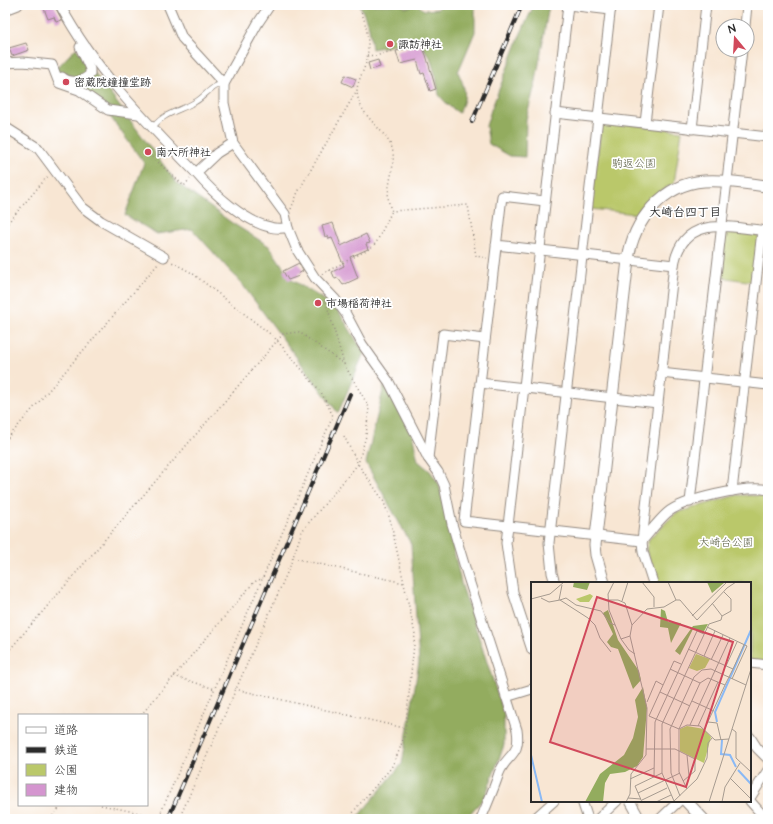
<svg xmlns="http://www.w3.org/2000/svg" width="773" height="824" viewBox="0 0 773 824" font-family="'Architects Daughter','Klee One',sans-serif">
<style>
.green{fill:#bac86a;stroke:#727a4a}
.forest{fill:#93ac5e;stroke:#5f6c44}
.building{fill:#d495cf}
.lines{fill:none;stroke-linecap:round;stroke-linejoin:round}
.service-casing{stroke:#92887f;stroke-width:6}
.minor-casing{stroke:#92887f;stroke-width:11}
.tertiary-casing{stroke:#92887f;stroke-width:13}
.path{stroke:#92887f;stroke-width:1.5;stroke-dasharray:1 3;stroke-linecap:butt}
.service{stroke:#fff;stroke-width:4.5}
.minor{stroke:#fff;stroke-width:9}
.tertiary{stroke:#fff;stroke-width:11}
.rail-casing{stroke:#2b2b2b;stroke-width:4}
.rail{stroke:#fff;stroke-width:2.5;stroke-dasharray:8;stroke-linecap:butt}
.poi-dot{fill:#d1495b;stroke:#fff;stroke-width:1.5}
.labels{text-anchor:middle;stroke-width:3.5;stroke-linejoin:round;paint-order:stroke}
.poi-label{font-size:11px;font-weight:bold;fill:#2b2b2b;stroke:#fff;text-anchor:start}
.park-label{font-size:11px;fill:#565a3e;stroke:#fff}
.neighbourhood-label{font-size:12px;font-weight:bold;fill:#2b2b2b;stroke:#fff}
.inset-river{fill:none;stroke:#8ab9f5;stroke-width:2}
.inset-road{fill:none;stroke:#a69b90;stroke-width:1}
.view{fill:#d1495b;fill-opacity:0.15;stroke:#d1495b;stroke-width:2}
.inset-edge{fill:none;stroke:#2b2b2b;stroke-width:2}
</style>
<rect width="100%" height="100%" fill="#fff"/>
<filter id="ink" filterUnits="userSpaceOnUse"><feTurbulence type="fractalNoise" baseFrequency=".025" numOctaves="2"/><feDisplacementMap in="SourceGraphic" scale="8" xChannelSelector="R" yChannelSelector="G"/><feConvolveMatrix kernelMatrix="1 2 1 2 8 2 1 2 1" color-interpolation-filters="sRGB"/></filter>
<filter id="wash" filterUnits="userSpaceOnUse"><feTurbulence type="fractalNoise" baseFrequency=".012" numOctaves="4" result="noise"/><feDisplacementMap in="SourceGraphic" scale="16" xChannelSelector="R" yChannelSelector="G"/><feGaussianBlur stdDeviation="0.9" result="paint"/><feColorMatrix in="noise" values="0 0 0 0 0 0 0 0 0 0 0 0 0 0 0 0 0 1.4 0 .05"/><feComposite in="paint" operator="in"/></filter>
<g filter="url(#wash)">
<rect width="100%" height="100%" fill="#f8e6d3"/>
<g class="green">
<polygon points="605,121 682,131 674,183 649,199 636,214 591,209 601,125"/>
<polygon points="728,231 756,235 760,239 754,282 720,277 724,235"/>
<polygon points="737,495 768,496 768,663 750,660 750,583 657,583 646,550 649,539 676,513"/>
</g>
<g class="forest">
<path d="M360 5H401L406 8 418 5 424 10 438 9 441 5H475V32L458 72C466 90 467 95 459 113L449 106 439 95 436 77 430 57 418 41 372 49 369 27Z"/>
<polygon points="534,5 549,5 536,81 526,119 525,157 510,156 489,144 486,126 491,110 521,33"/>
<polygon points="76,48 177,183 232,223 269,246 292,280 336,307 364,353 338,413 242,284 192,229 157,234 125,215 144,163 98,100 55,70"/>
<polygon points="384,386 411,429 418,461 430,471 439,484 461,583 504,714 504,745 485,797 465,819 356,819 402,764 419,662 411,544 366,463"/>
</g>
<g id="blocks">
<g class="building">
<polygon points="47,5 54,5 62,20 56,22 54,17 48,19 43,6"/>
<polygon points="416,40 418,47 422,46 426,55 436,89 430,91 424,73 421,74 417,60 400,64 396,51 412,47 410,42"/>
<polygon points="26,43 29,50 12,56 9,48"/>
<polygon points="378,60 380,67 370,70 368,63"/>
<polygon points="345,75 356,79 353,87 342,82"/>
<polygon points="333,223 341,246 366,234 370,243 366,244 368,249 350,257 358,278 343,285 338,278 335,279 332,272 344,266 332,238 329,239 328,236 325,237 322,226"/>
<polygon points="299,263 303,271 298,274 299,276 288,280 283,271"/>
</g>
</g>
</g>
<g filter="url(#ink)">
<use href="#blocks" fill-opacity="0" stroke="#92887f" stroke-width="1"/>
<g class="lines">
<defs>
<path id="service" d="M152 129C162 113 180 111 195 102 205 97 212 84 223 84"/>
<g id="minor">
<path d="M60 5C94 69 145 121 196 173L217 153 233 143"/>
<polyline points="168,5 182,38 224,84"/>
<path d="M270 5 258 23 224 84V103L233 143 285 214 288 228 297 250 315 278 335 299 346 314 362 344 389 382 428 458 438 472 444 485 452 524 467 574 517 730C521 757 507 753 499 773 494 789 487 804 481 819"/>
<polyline points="568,5 611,10"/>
<polyline points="5,10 18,5"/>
<polyline points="745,26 747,5"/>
<polyline points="5,63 23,62 52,65 59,83 79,90 108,110 138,114"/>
<path d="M62 77C70 84 83 82 90 74V69L80 47"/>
<polyline points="555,113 768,137"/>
<polyline points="645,123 659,5"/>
<polyline points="5,127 38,148 82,207 101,221 164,257"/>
<polyline points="692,129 706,5"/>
<path d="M196 173C212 192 245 222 270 227 275 229 282 228 288 228"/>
<polyline points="496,245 674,265 642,541 464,521 502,196 545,201"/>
<path d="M674 265C683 214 729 227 767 231"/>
<polyline points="661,373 768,385"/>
<polyline points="480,383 658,403"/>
<polyline points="428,458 443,334 485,339"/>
<polyline points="732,491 762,231"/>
<polyline points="690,502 742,50"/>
<polyline points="555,583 552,573 549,543 611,5"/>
<path d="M653 583 643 552 642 541C650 532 658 521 667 513 683 499 747 485 768 490"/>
<polyline points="532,650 513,592 506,543 568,5"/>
<polyline points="750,663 768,665"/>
<polyline points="506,697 532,689"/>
<polyline points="750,737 757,748 768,759"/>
<polyline points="750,798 768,770"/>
<polyline points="582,801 588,819"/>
<polyline points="630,801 640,819"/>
<polyline points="750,801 766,819"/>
<polyline points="534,819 554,801"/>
<polyline points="598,819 617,801"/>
<polyline points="660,819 679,801"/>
</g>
<g id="tertiary">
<path d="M604 583 596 555 595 545 628 260C633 221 663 184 704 181 725 179 747 184 768 186"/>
<polyline points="686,801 703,819"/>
</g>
</defs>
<use href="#service" class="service-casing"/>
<use href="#minor" class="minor-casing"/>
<use href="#tertiary" class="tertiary-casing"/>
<g class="path">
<path d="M358 5C366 19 370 42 367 59 365 69 357 81 357 91 358 116 386 130 392 148 398 169 381 192 392 211L468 205 476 256 487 258"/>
<polyline points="391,47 392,51"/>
<polyline points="367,55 376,56 394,50"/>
<polyline points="152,157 184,186 190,179"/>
<polyline points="291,209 298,192 357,90"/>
<polyline points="5,226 48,176"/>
<polyline points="322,274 369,249 376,243 392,211"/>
<polyline points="320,302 326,300"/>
<polyline points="326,302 344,364"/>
<polyline points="344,436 358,464 383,500 390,519 415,634 405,734 399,751 391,768 357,807 349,819"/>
<polyline points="5,441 158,264"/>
<polyline points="293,558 404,583"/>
<polyline points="5,655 283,334 299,332 344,364 369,407 366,436 358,464 302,531 290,566 179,819"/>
<polyline points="174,676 215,689"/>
<polyline points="235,689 404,728"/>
<polyline points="141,715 254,582 263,578"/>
<polyline points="101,805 168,819"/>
<polyline points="50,819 62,805"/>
<polyline points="158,819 333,416 321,392 274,337 192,273 170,261"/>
</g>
<use href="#service" class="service"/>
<use href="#minor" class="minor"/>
<use href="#tertiary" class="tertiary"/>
<defs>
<g id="rail">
<polyline points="472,122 522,5"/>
<polyline points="168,819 350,394"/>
</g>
</defs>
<use href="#rail" class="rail-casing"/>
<use href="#rail" class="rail"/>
</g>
</g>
<g class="poi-dot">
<circle cx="390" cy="44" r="4"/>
<circle cx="66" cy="82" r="4"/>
<circle cx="148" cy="152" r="4"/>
<circle cx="318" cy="303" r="4"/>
</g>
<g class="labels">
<g class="poi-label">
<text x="398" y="48">諏訪神社</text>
<text x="74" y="86">密蔵院鐘撞堂跡</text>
<text x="156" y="156">南六所神社</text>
<text x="326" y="307">市場稲荷神社</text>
</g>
<g class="park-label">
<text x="634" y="167">駒返公園</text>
<text x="726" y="546">大崎台公園</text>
</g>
<g class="neighbourhood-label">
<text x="685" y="216">大崎台四丁目</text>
</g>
</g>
<g transform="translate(531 582)">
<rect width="220" height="220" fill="#f8e6d3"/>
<path d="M59 12 62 14 58 20H49L45 17ZM165 72 179 77 174 86 166 89 158 86ZM156 144 173 147 180 155 173 181 149 169V147Z" fill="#bac86a"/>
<path d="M43 0H59L56 8 42 5ZM176 0H192L193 1 181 11ZM130 27 134 29 137 40 150 41 140 61 137 46 129 45ZM77 28 87 58 108 89 110 98 102 107 87 67 80 65 76 60 82 52 72 31ZM177 42 172 51 162 47 149 73 144 69 162 44ZM112 105 116 126 112 175 106 184 94 190 79 192 74 201 72 220H54L69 192 93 173 102 156 107 135 104 118Z" fill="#93ac5e"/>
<path class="inset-river" d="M186 140 184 130 220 48M191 158 190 172 199 173 205 185M0 173 11 220M207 188 220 202"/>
<path class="inset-road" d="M83 0 77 12 78 28 90 57 99 54M111 0 123 15V25M137 0 145 18M10 16 18 20 29 18 57 36 64 43 69 56 80 70M0 17 19 12 33 0M28 18 31 3M29 18 35 16 45 23 70 29 79 41 84 43M76 18H87L94 21 101 43M91 19 97 0M181 21 191 34 200 29V17L193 10M161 34 196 0M176 45 216 64 201 97M90 57 98 68 104 72M157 67 202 87 213 63M173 74 184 49M180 78 192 53M195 84 206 60M139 87 169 101 148 147 118 134 143 79 150 82M169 101 177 96 194 103 174 146M194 103 202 87M129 110 159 124M161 119 183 129M116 120 125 99 132 103M177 140 186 141 190 158M159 143 199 56M167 144 187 100M201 147 205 150V176L220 190M115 167H144L164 177V189L152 199M156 173 158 194M123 195 124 140 166 49 173 52M199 196 220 217M99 197 123 186M156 207 148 190V147L156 143 169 144 184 158 198 157M107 211 149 191M149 214 140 191 139 147 163 95 171 88 180 87 215 103M97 216 110 217M111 218 136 206M143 219 131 191V142L178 42 190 38 191 34M95 220 99 212 100 192 115 173 116 126 99 54 101 43 116 27 133 25 145 18H149L166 38 196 6 205 0M111 220 104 204 131 191M125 220 140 213M142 220 166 197 176 176 177 161 181 156M178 220 220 87M191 220 194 205 209 181"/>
<path class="view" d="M66 15 202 60 155 205 19 160Z"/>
<rect width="220" height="220" class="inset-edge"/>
</g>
<rect width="773" height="824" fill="none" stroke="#fff" stroke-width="20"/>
<rect x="18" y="714" width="130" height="92" fill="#ffffff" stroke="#aaaaaa"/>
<rect x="26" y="727" width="20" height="6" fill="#ffffff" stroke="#aaaaaa"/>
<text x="54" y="734" font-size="12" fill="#2b2b2b">道路</text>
<rect x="26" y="747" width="20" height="6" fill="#2b2b2b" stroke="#aaaaaa"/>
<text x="54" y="754" font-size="12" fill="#2b2b2b">鉄道</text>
<rect x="26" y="764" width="20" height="12" fill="#bac86a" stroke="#aaaaaa"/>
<text x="54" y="774" font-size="12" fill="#2b2b2b">公園</text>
<rect x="26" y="784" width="20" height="12" fill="#d495cf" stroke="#aaaaaa"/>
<text x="54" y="794" font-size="12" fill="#2b2b2b">建物</text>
<g transform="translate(735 38) rotate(342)"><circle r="19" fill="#ffffff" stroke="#aaaaaa"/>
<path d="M0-3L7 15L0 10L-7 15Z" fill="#d1495b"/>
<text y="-6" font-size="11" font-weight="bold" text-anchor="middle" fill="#2b2b2b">N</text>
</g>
</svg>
